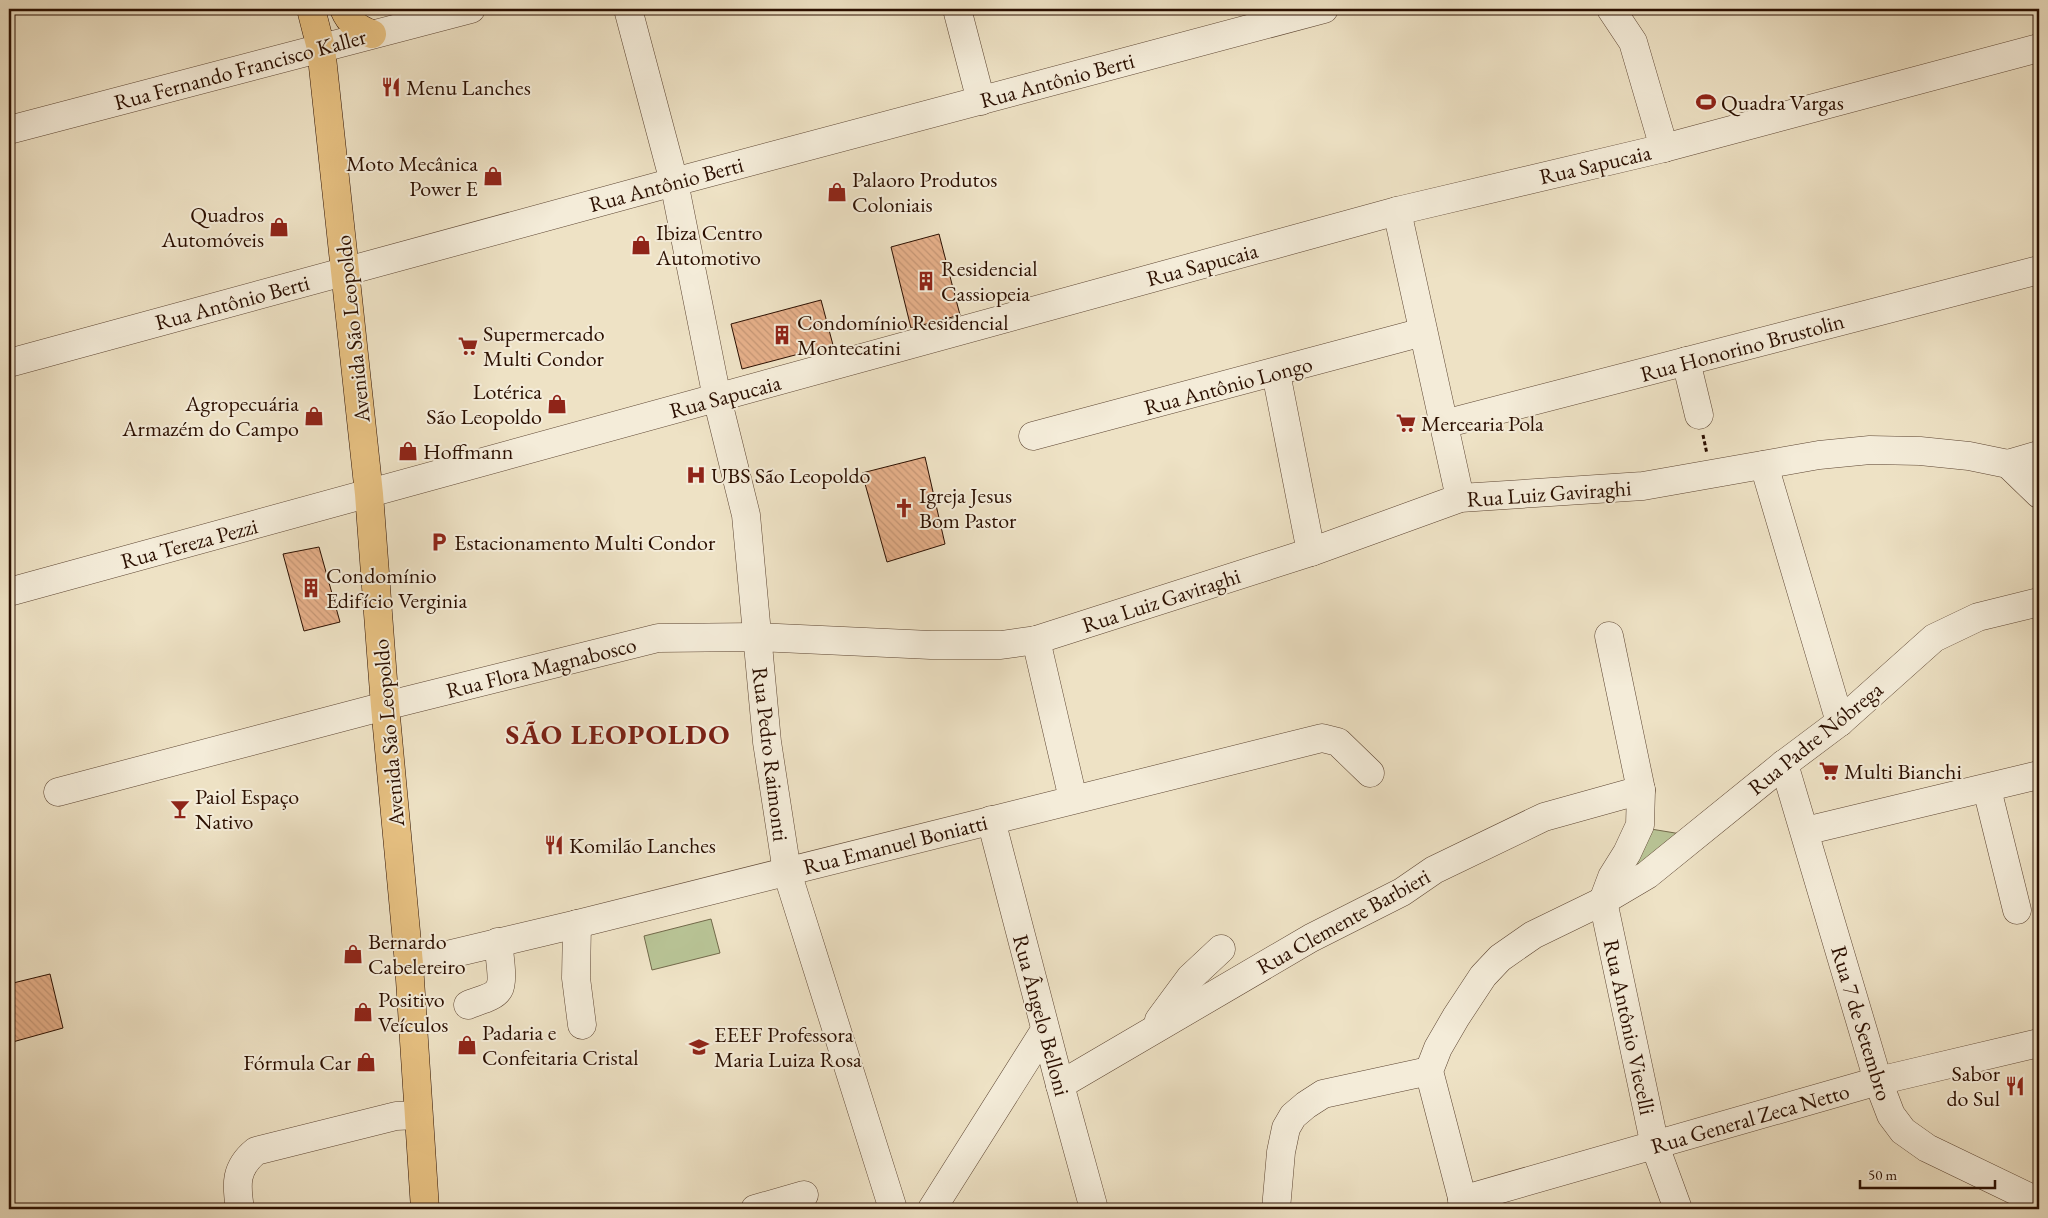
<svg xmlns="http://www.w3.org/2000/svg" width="2048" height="1218" viewBox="0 0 2048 1218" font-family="'EB Garamond',serif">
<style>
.grass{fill:#b8c395;stroke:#72694a}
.building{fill:url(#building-back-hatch);stroke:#2b0f00}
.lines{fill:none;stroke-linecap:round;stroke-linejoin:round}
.minor-casing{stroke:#5c4431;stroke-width:29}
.major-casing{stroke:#2b0f00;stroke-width:29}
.path{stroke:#2b0f00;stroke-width:3;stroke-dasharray:4 2.5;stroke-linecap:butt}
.minor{stroke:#f4ecd9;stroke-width:28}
.major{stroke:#e7c182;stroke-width:28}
.labels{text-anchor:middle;stroke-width:4;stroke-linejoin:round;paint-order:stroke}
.street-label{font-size:22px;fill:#2b0f00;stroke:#f4ecd9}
.poi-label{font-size:22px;fill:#2b0f00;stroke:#f4ecd9;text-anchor:start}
.district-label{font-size:28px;font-weight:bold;letter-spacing:1px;fill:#7a1f14;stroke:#f4ecd9}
</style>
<defs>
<pattern id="building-back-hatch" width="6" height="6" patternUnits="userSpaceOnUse" patternTransform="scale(1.25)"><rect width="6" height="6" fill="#e6b08a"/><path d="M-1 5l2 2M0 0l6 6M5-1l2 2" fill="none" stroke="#c59675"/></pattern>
</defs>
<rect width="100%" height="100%" fill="#eee2c5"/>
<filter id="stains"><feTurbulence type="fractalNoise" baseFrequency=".004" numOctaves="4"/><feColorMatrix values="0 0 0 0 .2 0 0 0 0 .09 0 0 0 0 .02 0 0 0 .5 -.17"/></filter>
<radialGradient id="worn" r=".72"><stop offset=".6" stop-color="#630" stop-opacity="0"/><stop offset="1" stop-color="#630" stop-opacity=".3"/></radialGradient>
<g class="grass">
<polygon points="1651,829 1681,834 1625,885"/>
<polygon points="711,919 720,953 652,970 644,936"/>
</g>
<g class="building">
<polygon points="939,234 960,315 911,328 891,247"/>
<polygon points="821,300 833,345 742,369 731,324"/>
<polygon points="925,457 945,544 887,562 862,473"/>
<polygon points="319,547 340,622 304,631 283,554"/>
<polygon points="50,974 63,1028 9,1043 9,984"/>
</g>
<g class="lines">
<defs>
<g id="minor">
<polyline points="628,9 674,182 717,398 746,515 767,742 787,872 893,1209"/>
<polyline points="957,9 981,101"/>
<polyline points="1611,9 1633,42 1664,148"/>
<polyline points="9,130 471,9"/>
<polyline points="1397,211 1460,498"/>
<polyline points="1686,361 1699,415"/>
<polyline points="9,363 674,182 1324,9"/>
<polyline points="1276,373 1311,552"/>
<polyline points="1444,424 2039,270"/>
<polyline points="1033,436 1423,332"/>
<polyline points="2008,464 2039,455"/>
<polyline points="1764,465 1840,722"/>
<polyline points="9,592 1397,211 1664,148 2039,48"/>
<polyline points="1609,636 1641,790 1640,825 1627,853 1612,877 1603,901 1655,1146 1678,1209"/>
<polyline points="1036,640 1073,799"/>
<polyline points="1784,764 1878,1081 1891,1115 1903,1131 1927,1148 2039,1202"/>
<polyline points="1987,789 2017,910"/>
<polyline points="58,792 385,706 658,638 756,637 931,645 1001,645 1036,640 1311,552 1460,498 1643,486 1819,455 1870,450 1920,451 1969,456 2008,464 2039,494"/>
<polyline points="991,820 1060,1085 1094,1209"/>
<polyline points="1805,831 2039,775"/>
<polyline points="577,924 576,978 582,1025"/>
<polyline points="409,964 577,924 1322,738 1338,742 1370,773"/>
<path d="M468 1005C476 1001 494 998 499 989 504 981 499 952 498 942"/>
<polyline points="1159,1020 1190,978 1221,949"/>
<polyline points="1060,1085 1311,938 1402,892 1434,870 1544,817 1641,790"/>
<polyline points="1462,1200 1878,1081 2039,1043"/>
<path d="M240 1209C236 1184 235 1168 256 1151L396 1116 418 1115"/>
<polyline points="755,1209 804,1195"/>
<polyline points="932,1209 1045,1030"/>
<polyline points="1276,1209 1281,1152 1286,1128 1293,1116 1306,1105 1323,1094 1429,1071"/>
<polyline points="1465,1209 1429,1071 1438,1048 1456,1017 1483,976 1500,958 1533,935 1603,901 1647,875 1784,764 1840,722 1934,638 1978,617 2039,602"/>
</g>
<g id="major">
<polyline points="311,9 321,48 369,494 385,706 409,964 425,1209"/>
<path d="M344 9C350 23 358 29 372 34"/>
</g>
</defs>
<use href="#minor" class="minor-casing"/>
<use href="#major" class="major-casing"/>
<polyline class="path" points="1703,435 1707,454"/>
<use href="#minor" class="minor"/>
<use href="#major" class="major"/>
</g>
<defs>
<symbol id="restaurant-bare" viewBox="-9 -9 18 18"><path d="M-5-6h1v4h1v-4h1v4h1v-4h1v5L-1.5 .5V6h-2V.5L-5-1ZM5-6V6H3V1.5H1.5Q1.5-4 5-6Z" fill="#8f2418" stroke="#f4ecd9" stroke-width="2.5" paint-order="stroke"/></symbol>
<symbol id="stadium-bare" viewBox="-9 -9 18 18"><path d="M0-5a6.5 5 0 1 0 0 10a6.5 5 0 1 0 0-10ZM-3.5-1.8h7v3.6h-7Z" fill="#8f2418" stroke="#f4ecd9" stroke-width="2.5" paint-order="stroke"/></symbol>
<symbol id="shop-bare" viewBox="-9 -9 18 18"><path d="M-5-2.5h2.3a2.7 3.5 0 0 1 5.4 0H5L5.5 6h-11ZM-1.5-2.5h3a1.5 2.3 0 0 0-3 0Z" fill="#8f2418" stroke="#f4ecd9" stroke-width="2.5" paint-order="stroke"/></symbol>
<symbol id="building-bare" viewBox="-9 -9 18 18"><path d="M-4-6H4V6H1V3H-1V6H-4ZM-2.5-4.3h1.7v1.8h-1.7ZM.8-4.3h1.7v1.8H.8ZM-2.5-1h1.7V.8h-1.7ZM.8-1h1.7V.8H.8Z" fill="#8f2418" stroke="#f4ecd9" stroke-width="2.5" paint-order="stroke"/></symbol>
<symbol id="supermarket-bare" viewBox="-9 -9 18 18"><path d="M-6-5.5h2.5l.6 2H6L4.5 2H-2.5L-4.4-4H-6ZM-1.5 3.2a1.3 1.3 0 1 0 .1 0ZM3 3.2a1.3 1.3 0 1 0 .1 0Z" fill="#8f2418" stroke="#f4ecd9" stroke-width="2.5" paint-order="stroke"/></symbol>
<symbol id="hospital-bare" viewBox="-9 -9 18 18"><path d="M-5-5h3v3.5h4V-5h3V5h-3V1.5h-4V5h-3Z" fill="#8f2418" stroke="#f4ecd9" stroke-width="2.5" paint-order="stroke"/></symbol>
<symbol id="church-bare" viewBox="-9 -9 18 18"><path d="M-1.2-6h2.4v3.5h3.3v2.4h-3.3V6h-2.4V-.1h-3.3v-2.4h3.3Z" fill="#8f2418" stroke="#f4ecd9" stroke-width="2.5" paint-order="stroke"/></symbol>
<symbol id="parking-bare" viewBox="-9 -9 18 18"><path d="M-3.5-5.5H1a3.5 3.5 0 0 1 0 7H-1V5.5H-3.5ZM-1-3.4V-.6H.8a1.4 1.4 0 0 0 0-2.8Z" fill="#8f2418" stroke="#f4ecd9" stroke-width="2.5" paint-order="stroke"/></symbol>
<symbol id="bar-bare" viewBox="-9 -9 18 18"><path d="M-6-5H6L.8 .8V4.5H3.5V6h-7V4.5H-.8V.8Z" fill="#8f2418" stroke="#f4ecd9" stroke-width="2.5" paint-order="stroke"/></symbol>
<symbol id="school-bare" viewBox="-9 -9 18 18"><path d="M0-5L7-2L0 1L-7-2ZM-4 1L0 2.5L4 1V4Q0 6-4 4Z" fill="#8f2418" stroke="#f4ecd9" stroke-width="2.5" paint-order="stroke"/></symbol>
</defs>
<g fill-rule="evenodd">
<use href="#restaurant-bare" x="377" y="73" width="28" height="28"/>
<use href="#stadium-bare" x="1692" y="88" width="28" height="28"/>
<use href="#shop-bare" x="479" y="162" width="28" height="28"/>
<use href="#shop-bare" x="823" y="178" width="28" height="28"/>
<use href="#shop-bare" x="265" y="213" width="28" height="28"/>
<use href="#shop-bare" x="627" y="231" width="28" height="28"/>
<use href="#building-bare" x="912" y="267" width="28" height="28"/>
<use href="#building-bare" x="768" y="321" width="28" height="28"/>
<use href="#supermarket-bare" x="454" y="332" width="28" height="28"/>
<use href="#shop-bare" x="543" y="390" width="28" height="28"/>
<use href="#shop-bare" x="300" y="402" width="28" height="28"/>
<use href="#supermarket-bare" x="1392" y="409" width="28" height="28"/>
<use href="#shop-bare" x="394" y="437" width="28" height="28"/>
<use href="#hospital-bare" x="682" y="461" width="28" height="28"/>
<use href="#church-bare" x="890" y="494" width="28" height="28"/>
<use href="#parking-bare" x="425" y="528" width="28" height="28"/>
<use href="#building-bare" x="297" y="574" width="28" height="28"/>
<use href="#supermarket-bare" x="1815" y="757" width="28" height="28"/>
<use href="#bar-bare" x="166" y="795" width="28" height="28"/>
<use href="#restaurant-bare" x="540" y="831" width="28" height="28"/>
<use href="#shop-bare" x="339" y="940" width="28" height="28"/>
<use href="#shop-bare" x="349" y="998" width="28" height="28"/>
<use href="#shop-bare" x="453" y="1031" width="28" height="28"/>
<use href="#school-bare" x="685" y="1033" width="28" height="28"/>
<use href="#shop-bare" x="352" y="1048" width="28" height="28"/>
<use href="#restaurant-bare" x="2001" y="1072" width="28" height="28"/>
</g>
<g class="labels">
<g class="street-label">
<text transform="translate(240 69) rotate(-15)" y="8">Rua Fernando Francisco Kaller</text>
<text transform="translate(1057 80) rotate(-15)" y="8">Rua Antônio Berti</text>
<text transform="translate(1595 164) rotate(-13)" y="8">Rua Sapucaia</text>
<text transform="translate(666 184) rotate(-15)" y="8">Rua Antônio Berti</text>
<text transform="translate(1202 264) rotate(-15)" y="8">Rua Sapucaia</text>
<text transform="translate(232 302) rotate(-15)" y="8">Rua Antônio Berti</text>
<text transform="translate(352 329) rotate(-96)" y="8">Avenida São Leopoldo</text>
<text transform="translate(1742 347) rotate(-15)" y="8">Rua Honorino Brustolin</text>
<text transform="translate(1228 385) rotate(-15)" y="8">Rua Antônio Longo</text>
<text transform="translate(725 396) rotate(-15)" y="8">Rua Sapucaia</text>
<text transform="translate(1549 493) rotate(-4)" y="8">Rua Luiz Gaviraghi</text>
<text transform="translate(189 543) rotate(-15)" y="8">Rua Tereza Pezzi</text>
<text transform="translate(1161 600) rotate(-18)" y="8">Rua Luiz Gaviraghi</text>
<text transform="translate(541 667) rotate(-14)" y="8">Rua Flora Magnabosco</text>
<text transform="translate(388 733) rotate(-95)" y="8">Avenida São Leopoldo</text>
<text transform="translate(1815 738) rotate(-39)" y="8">Rua Padre Nóbrega</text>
<text transform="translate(771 754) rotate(83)" y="8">Rua Pedro Raimonti</text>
<text transform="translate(895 844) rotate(-14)" y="8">Rua Emanuel Boniatti</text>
<text transform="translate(1343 921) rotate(-29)" y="8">Rua Clemente Barbieri</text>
<text transform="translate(1042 1015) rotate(75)" y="8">Rua Ângelo Belloni</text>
<text transform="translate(1862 1023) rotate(73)" y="8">Rua 7 de Setembro</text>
<text transform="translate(1630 1027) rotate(78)" y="8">Rua Antônio Viecelli</text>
<text transform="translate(1750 1118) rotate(-16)" y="8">Rua General Zeca Netto</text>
</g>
<g class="poi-label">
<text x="406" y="95">Menu Lanches</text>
<text x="1721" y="110">Quadra Vargas</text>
<text x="478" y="171" text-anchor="end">Moto Mecânica<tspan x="478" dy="25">Power E</tspan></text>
<text x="852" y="187">Palaoro Produtos<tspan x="852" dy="25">Coloniais</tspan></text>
<text x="264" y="222" text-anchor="end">Quadros<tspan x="264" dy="25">Automóveis</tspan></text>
<text x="656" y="240">Ibiza Centro<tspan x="656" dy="25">Automotivo</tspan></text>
<text x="941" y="276">Residencial<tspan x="941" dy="25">Cassiopeia</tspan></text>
<text x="797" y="330">Condomínio Residencial<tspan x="797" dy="25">Montecatini</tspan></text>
<text x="483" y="341">Supermercado<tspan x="483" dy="25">Multi Condor</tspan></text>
<text x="542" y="399" text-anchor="end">Lotérica<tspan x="542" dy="25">São Leopoldo</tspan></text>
<text x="299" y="411" text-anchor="end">Agropecuária<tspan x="299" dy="25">Armazém do Campo</tspan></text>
<text x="1421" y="431">Mercearia Pola</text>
<text x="423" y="459">Hoffmann</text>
<text x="711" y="483">UBS São Leopoldo</text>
<text x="919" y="503">Igreja Jesus<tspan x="919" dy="25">Bom Pastor</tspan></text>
<text x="454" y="550">Estacionamento Multi Condor</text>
<text x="326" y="583">Condomínio<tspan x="326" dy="25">Edifício Verginia</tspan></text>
<text x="1844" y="779">Multi Bianchi</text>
<text x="195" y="804">Paiol Espaço<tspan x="195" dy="25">Nativo</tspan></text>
<text x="569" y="853">Komilão Lanches</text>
<text x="368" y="949">Bernardo<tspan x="368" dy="25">Cabelereiro</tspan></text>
<text x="378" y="1007">Positivo<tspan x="378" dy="25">Veículos</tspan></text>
<text x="482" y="1040">Padaria e<tspan x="482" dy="25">Confeitaria Cristal</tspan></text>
<text x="714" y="1042">EEEF Professora<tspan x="714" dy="25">Maria Luiza Rosa</tspan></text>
<text x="351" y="1070" text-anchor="end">Fórmula Car</text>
<text x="2000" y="1081" text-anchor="end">Sabor<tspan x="2000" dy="25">do Sul</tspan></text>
</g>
<g class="district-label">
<text x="618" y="744">SÃO LEOPOLDO</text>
</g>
</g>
<rect width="2048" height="1218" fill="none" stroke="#eee2c5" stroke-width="30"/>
<rect x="10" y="10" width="2028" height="1198" fill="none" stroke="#2b0f00" stroke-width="2.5"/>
<rect x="15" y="15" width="2018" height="1188" fill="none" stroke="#2b0f00"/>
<path d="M1860 1180v8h135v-8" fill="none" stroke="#2b0f00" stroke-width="2.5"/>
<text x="1868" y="1180" font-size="15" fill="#2b0f00" stroke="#f4ecd9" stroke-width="4" paint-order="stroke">50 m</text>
<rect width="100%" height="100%" filter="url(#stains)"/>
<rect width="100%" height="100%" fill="url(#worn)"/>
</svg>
